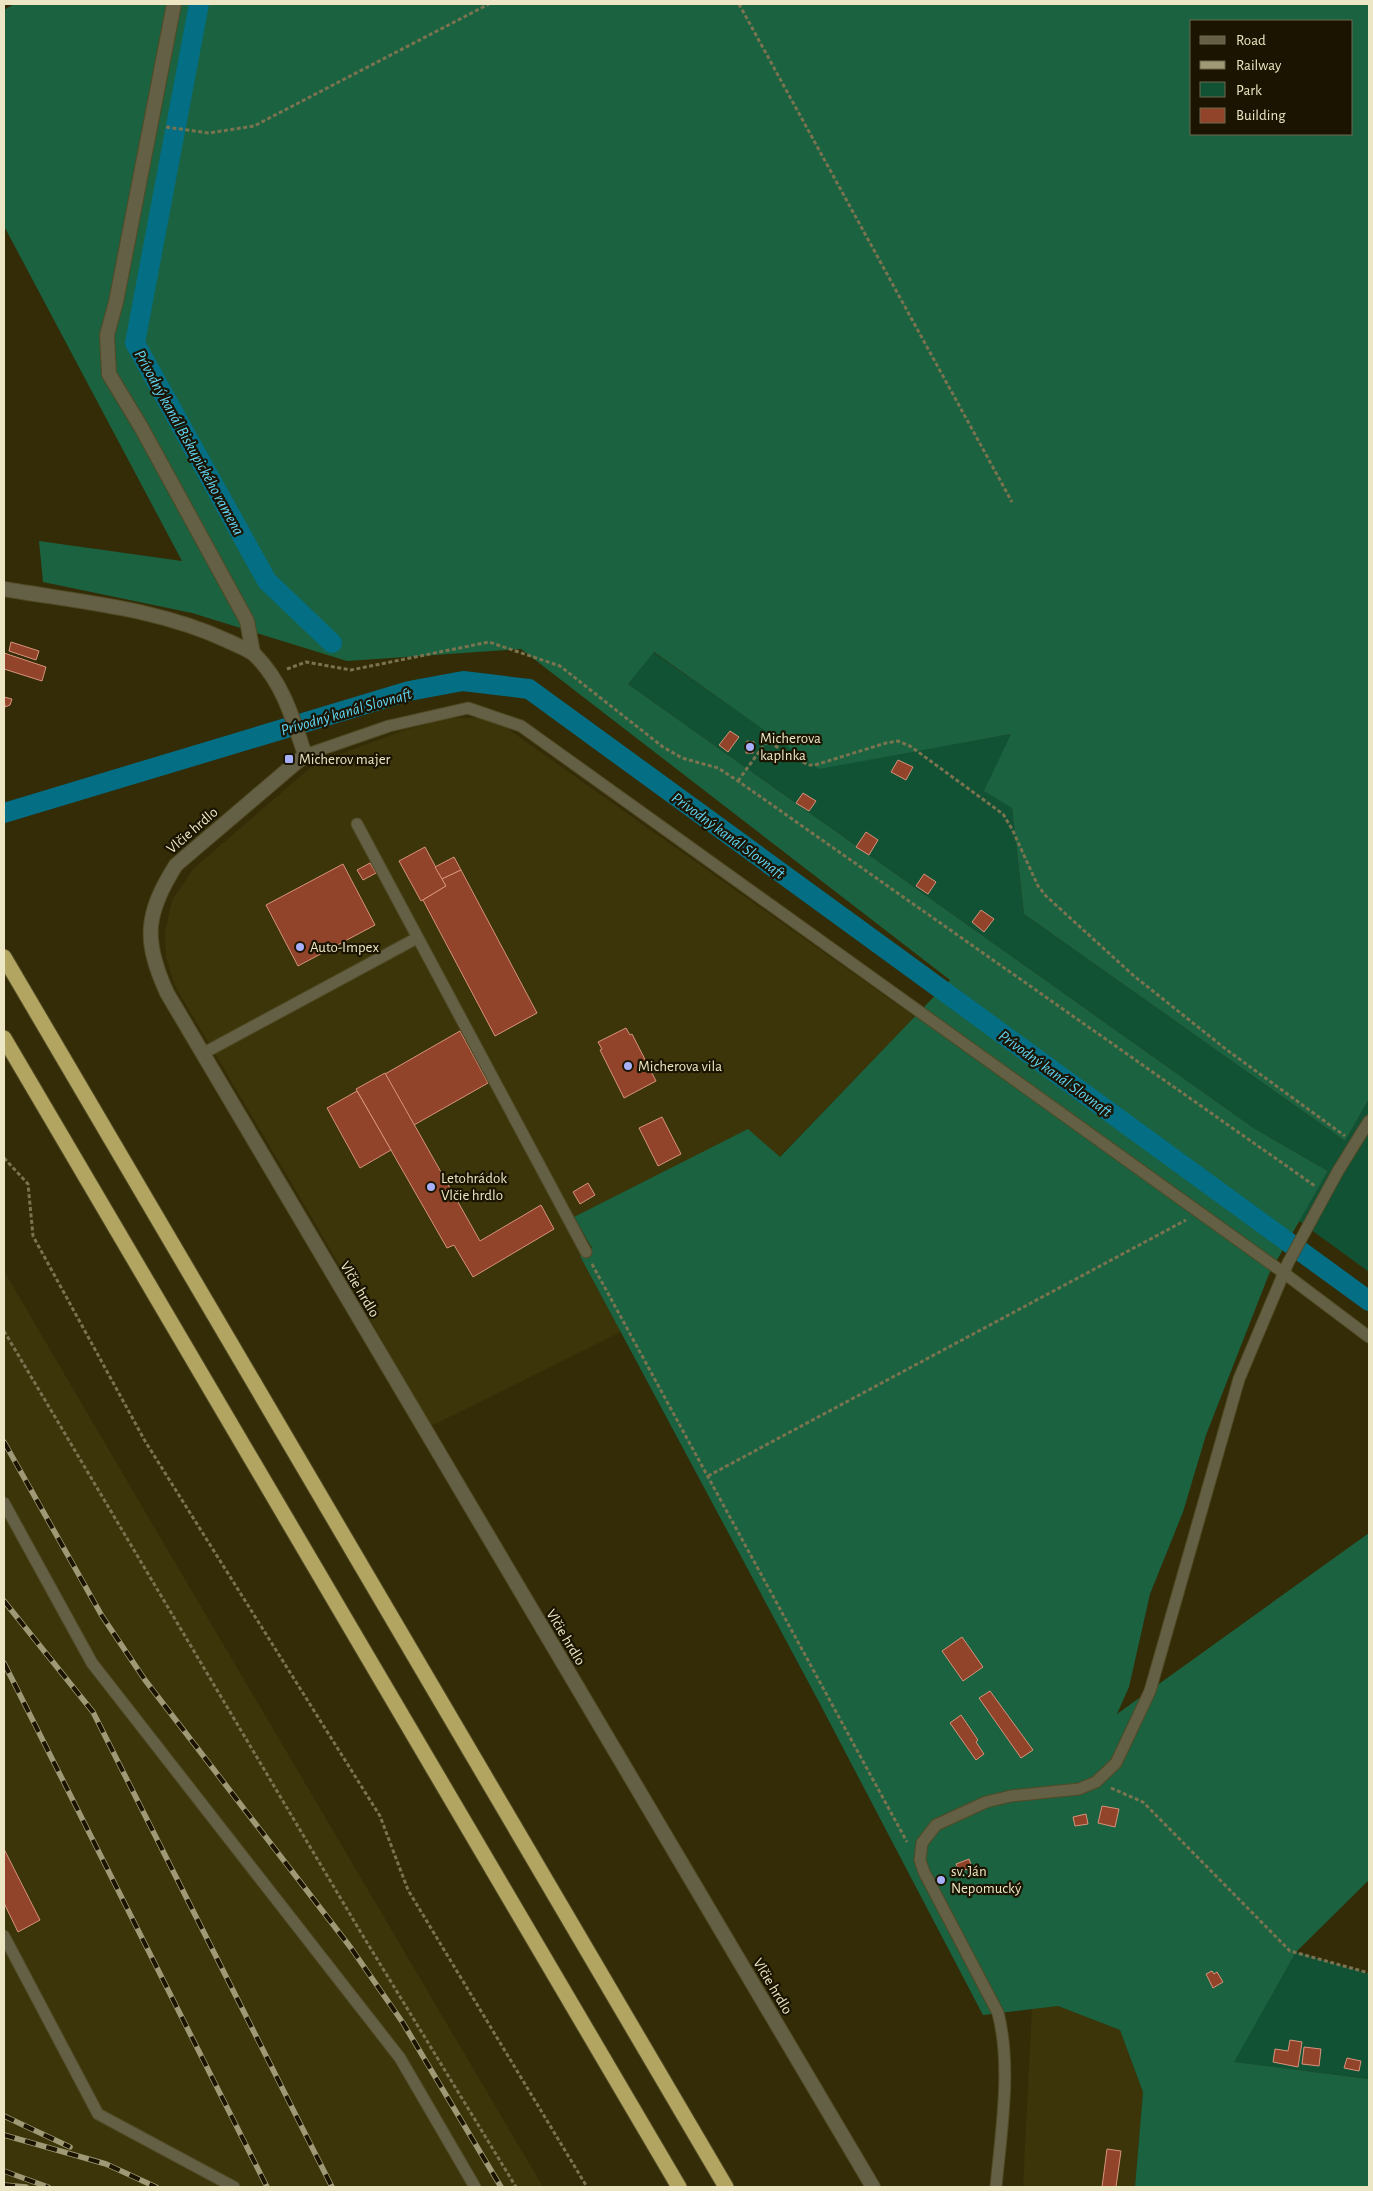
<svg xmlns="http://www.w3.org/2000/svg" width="1373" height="2191" viewBox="0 0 1373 2191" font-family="'Alegreya Sans',sans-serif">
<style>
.built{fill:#3c350a}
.green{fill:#115235}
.forest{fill:#1b6241;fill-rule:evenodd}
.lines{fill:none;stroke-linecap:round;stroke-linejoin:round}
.canal{stroke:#046e85;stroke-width:20}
.building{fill:#91442a;stroke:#d7937c}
.service-casing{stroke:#514a25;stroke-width:13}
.minor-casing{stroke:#514a25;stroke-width:16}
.motorway-casing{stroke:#514a25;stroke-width:17}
.path{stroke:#7a734f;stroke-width:3;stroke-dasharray:4 2.5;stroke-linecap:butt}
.service{stroke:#646045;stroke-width:11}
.minor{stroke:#646045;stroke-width:14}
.motorway{stroke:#b2a562;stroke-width:15}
.rail-casing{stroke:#a09976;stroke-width:5.5}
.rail{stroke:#1a1400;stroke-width:4;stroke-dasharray:11;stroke-linecap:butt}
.poi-dot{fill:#a8b0fc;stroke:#1a1400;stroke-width:2}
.labels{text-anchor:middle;stroke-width:4.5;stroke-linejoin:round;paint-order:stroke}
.poi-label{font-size:15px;fill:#ece6c4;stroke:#1a1400;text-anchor:start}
.street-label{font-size:15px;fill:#ece6c4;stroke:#1a1400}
.water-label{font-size:16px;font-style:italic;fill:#61d4f4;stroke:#1a1400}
</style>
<rect width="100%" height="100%" fill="#332c07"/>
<g class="built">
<polygon points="448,718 479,718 505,727 915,1017 779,1157 574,1217 592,1249 580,1256 621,1332 431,1426 315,1223 175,986 166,957 165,932 172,900 194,868 316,763 405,730"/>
<polygon points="4,1271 140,1503 543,2187 4,2187"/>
<polygon points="1058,2006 1120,2030 1143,2092 1135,2187 1023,2187 1032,2009"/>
</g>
<g class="green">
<polygon points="653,652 819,768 1011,734 1012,808 1024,914 1345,1141 1369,1099 1369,1272 1299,1221 1328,1171 1255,1129 628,684"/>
<polygon points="1296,1952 1369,1974 1369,2079 1233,2062"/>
</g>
<path class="forest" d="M14 4H1369V1099L1345 1141 1024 914 1012 808 984 791 1011 734 819 769 654 652 628 684 1255 1129 1328 1171 1269 1274 1206 1435 1183 1512 1150 1594 1129 1687 1117 1714 1369 1533V1880L1296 1952 1234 2062 1369 2079V2187H1135L1143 2092 1120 2030 1058 2006 983 2015 819 1702 580 1256 592 1248 574 1217 748 1129 780 1157 950 980 521 649 347 661 192 613 43 582 39 541 182 561 4 226V10ZM1192 21H1352V134H1192Z"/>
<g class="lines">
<g class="canal">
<polyline points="199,4 135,343 267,581 332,643"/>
<polyline points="4,813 409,691 463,681 529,689 1369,1301"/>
</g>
</g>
<g class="building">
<polygon points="11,642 39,651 36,660 9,651"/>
<polygon points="4,653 46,667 42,681 4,669"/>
<polygon points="4,697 12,699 10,705 5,707"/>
<polygon points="730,731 739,737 728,752 719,745"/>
<polygon points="747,741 754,742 753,753 746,753"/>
<polygon points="898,760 913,767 906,780 891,772"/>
<polygon points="803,793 816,801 809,811 796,803"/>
<polygon points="866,832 878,840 869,855 856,847"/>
<polygon points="425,847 446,886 421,901 399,861"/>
<polygon points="454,857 461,870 442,879 435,867"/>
<polygon points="370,863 376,873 363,880 357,870"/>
<polygon points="343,864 375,925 298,966 266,905"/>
<polygon points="461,870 537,1013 495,1036 423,900 446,886 442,879"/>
<polygon points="924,874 936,882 928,894 916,886"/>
<polygon points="981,910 994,919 984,932 972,922"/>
<polygon points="626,1028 630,1035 632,1034 656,1081 624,1098 600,1050 602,1049 598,1042"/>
<polygon points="460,1031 488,1083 414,1125 385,1074"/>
<polygon points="385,1073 480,1241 541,1205 554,1229 473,1277 454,1245 447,1248 356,1089"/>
<polygon points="357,1091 391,1150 360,1168 327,1108"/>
<polygon points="662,1117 681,1154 658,1166 639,1128"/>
<polygon points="588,1183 595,1195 580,1204 573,1192"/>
<polygon points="962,1637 983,1667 963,1681 942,1651"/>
<polygon points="990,1691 1033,1750 1021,1758 979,1698"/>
<polygon points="961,1715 978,1740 976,1742 984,1754 976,1760 950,1723"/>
<polygon points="1102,1806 1119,1809 1115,1827 1098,1823"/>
<polygon points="1086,1814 1088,1824 1075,1826 1073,1817"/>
<polygon points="4,1849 40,1920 18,1932 4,1903"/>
<polygon points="969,1859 972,1867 960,1872 956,1864"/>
<polygon points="1212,1971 1214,1974 1217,1972 1223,1982 1213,1988 1206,1974"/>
<polygon points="1290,2040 1302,2042 1298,2067 1273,2062 1275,2049 1288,2051"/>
<polygon points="1304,2047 1321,2049 1319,2066 1302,2064"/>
<polygon points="1347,2058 1361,2061 1359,2071 1344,2068"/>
<polygon points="1107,2149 1121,2151 1116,2187 1102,2187"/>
</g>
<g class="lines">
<defs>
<g id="service">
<polyline points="305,755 389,726 468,708 521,726 1284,1273 1369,1337"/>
<polyline points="357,824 586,1252"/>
<polyline points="202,1054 417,938"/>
<polyline points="4,1503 92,1663 400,2058 475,2187"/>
<polyline points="4,1936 98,2114 234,2187"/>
<path d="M996 2187C1001 2132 1012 2067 998 2013L924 1872 920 1860 922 1843 936 1825 986 1802 1011 1796 1079 1789 1096 1782 1116 1763 1150 1691 1239 1379 1288 1263 1338 1171 1369 1121"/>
</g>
<g id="minor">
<polyline points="174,4 116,302 107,335 109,374 141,427 247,621 253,653"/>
<path d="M4 589C80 602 157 608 228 641 236 645 248 649 255 655 283 683 293 719 305 755L176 865C145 914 143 940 167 993L873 2187"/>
</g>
<g id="motorway">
<polyline points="4,957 726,2187"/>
<polyline points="4,1038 679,2187"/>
</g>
</defs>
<use href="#service" class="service-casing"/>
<use href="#minor" class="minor-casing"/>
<use href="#motorway" class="motorway-casing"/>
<g class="path">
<polyline points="739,4 1012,502"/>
<polyline points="166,127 209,133 254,126 489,4"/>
<polyline points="287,669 306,662 351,670 489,642 560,666 663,747 682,758 718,768 738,781 1315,1186"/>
<polyline points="738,781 767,741 808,765 815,765 886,743 898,741 910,746 1003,814 1012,829 1038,886 1046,896 1134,976 1227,1050 1345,1136"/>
<polyline points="4,1158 28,1184 33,1236 145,1441 380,1816 408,1890 587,2187"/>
<polyline points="592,1264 907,1842"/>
<polyline points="4,1331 360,1931 516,2187"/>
<polyline points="708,1476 1186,1220"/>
<polyline points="1111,1788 1143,1802 1290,1951 1369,1973"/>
</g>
<use href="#service" class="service"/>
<use href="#minor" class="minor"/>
<use href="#motorway" class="motorway"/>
<defs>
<g id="rail">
<polyline points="4,1442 102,1616 145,1680 351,1948 403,2023 501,2187"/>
<polyline points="4,1601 93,1712 332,2187"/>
<polyline points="4,1663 267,2187"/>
<polyline points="4,2116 70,2147"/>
<polyline points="4,2135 106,2164 156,2187"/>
<polyline points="4,2171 48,2187"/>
<polyline points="4,2185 26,2187"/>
</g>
</defs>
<use href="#rail" class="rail-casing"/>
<use href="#rail" class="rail"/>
</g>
<g class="poi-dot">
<circle cx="750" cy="747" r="5"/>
<rect x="284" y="754" width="10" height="10" rx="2.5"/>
<circle cx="300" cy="947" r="5"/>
<circle cx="628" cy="1066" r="5"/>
<circle cx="431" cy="1187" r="5"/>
<circle cx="941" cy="1880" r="5"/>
</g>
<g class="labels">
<g class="poi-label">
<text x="760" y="743">Micherova<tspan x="760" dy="17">kaplnka</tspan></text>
<text x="299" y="764">Micherov majer</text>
<text x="310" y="952">Auto-Impex</text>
<text x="638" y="1071">Micherova vila</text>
<text x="441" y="1183">Letohrádok<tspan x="441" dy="17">Vlčie hrdlo</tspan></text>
<text x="951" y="1876">sv. Ján<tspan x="951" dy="17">Nepomucký</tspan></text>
</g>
<g class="street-label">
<text transform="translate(192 830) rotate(-41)" y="5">Vlčie hrdlo</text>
<text transform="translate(360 1289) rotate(59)" y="5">Vlčie hrdlo</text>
<text transform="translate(566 1637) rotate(59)" y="5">Vlčie hrdlo</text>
<text transform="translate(773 1986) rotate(59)" y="5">Vlčie hrdlo</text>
</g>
<g class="water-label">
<text transform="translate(190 442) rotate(61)" y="6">Prívodný kanál Biskupického ramena</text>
<text transform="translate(346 711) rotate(-16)" y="6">Prívodný kanál Slovnaft</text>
<text transform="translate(729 835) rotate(36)" y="6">Prívodný kanál Slovnaft</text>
<text transform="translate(1056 1073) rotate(36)" y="6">Prívodný kanál Slovnaft</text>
</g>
</g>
<rect width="1373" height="2191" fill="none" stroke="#ece6c4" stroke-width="10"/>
<rect x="1190" y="20" width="162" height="115" fill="#1a1400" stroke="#6e684e"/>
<rect x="1200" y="36" width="25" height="8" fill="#646045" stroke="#6e684e"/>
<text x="1236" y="45" font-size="15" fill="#ece6c4">Road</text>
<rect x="1200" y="61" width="25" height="8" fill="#a09976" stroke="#6e684e"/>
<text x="1236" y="70" font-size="15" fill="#ece6c4">Railway</text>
<rect x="1200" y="82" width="25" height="15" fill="#115235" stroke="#6e684e"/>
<text x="1236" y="95" font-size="15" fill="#ece6c4">Park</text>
<rect x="1200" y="108" width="25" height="15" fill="#91442a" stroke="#6e684e"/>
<text x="1236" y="120" font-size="15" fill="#ece6c4">Building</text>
</svg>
